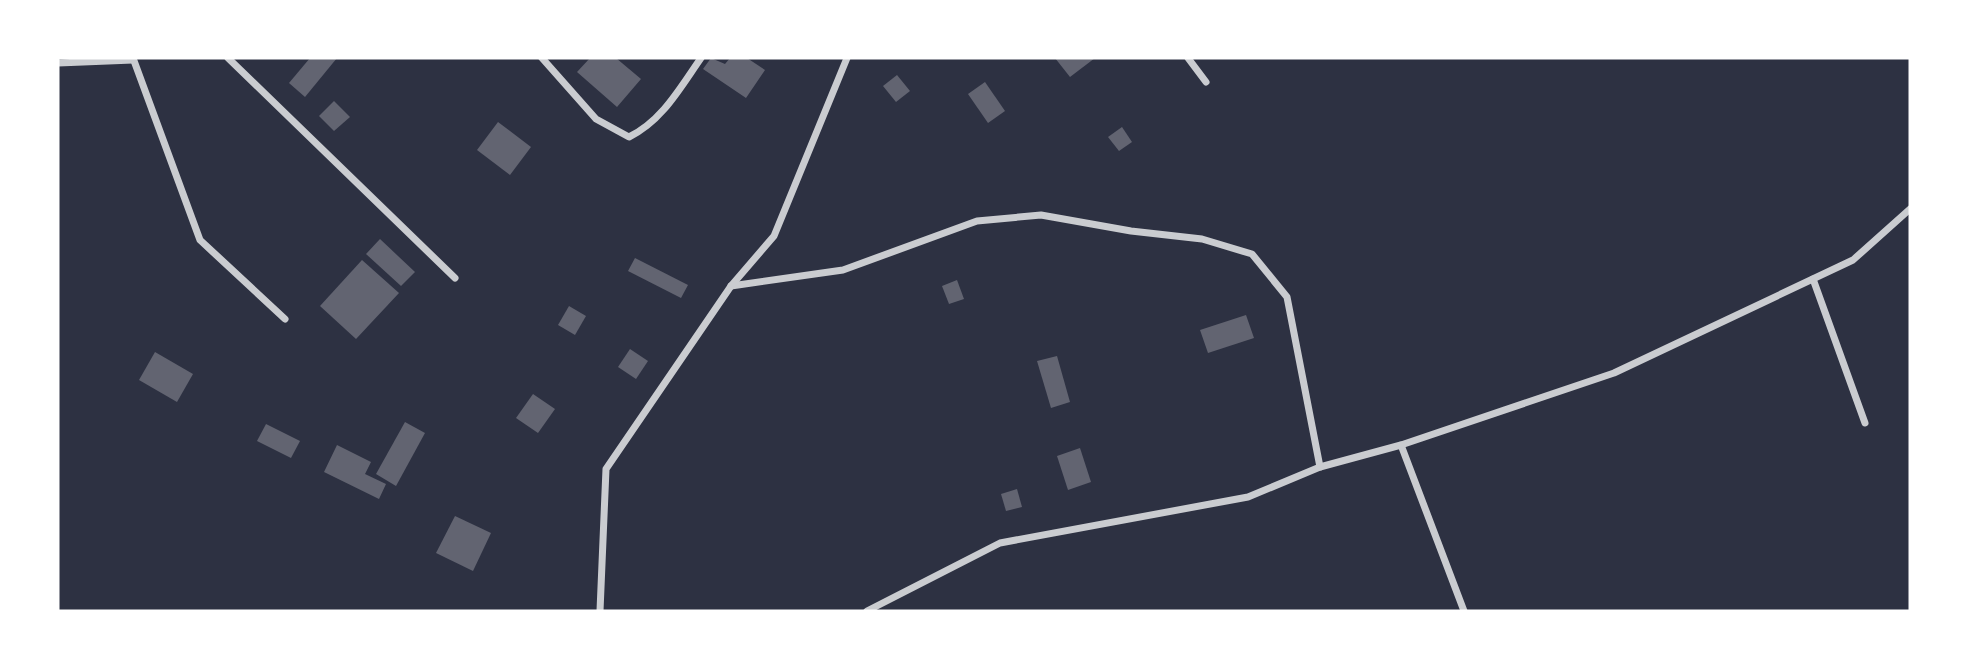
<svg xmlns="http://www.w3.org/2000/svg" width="1968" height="669" viewBox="0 0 1968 669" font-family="Commissioner,sans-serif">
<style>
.building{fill:#626471}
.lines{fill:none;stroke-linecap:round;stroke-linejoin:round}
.minor{stroke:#caccd0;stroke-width:7}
</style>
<rect width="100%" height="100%" fill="#2d3142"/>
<g class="building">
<polygon points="310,58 337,58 305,97 289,83"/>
<polygon points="590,58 616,58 641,79 617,107 577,72"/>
<polygon points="711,58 725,64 730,58 747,58 765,70 746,98 703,69"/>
<polygon points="1055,58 1095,58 1070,77"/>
<polygon points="897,75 910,91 896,102 883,86"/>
<polygon points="985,82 1005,111 988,123 968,94"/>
<polygon points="334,101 350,117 334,131 319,116"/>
<polygon points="498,122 531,147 510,175 477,150"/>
<polygon points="1122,127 1132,142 1119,151 1108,137"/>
<polygon points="380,239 415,272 401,286 366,254"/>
<polygon points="635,258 688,285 681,298 628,271"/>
<polygon points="362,260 399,293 356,339 320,306"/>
<polygon points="957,280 964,299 949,304 942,286"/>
<polygon points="569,306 586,316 575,335 558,325"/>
<polygon points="1246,315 1254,338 1208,353 1200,330"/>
<polygon points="630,349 648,361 636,379 618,367"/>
<polygon points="155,352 193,374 177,402 139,380"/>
<polygon points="1057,356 1070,402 1051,408 1037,361"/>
<polygon points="533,394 555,409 538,433 516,418"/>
<polygon points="405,422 425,433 396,486 376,474"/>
<polygon points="266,424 300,441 291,458 257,441"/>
<polygon points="337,445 371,462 365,474 386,484 379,499 324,472"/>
<polygon points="1080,448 1091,482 1068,490 1057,456"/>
<polygon points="1017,489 1022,507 1006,511 1001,494"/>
<polygon points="455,516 491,533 473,571 436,553"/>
</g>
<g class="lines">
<g class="minor">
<polyline points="133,58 200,240 285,319"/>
<polyline points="228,58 455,278"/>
<path d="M542 58 596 119 629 137C662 121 680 88 701 58"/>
<polyline points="1188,58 1206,82"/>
<polyline points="58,63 133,60"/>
<polyline points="1813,279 1865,423"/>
<polyline points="731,286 843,270 977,221 1041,215 1131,231 1202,239 1252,254 1287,297 1320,467"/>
<polyline points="1401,445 1464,611"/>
<polyline points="600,611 606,469 731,286 774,236 847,58"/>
<polyline points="867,611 1000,543 1248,497 1320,467 1401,445 1614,373 1853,260 1910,209"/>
</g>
</g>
<rect width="1968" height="669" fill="none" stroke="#ffffff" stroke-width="119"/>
</svg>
